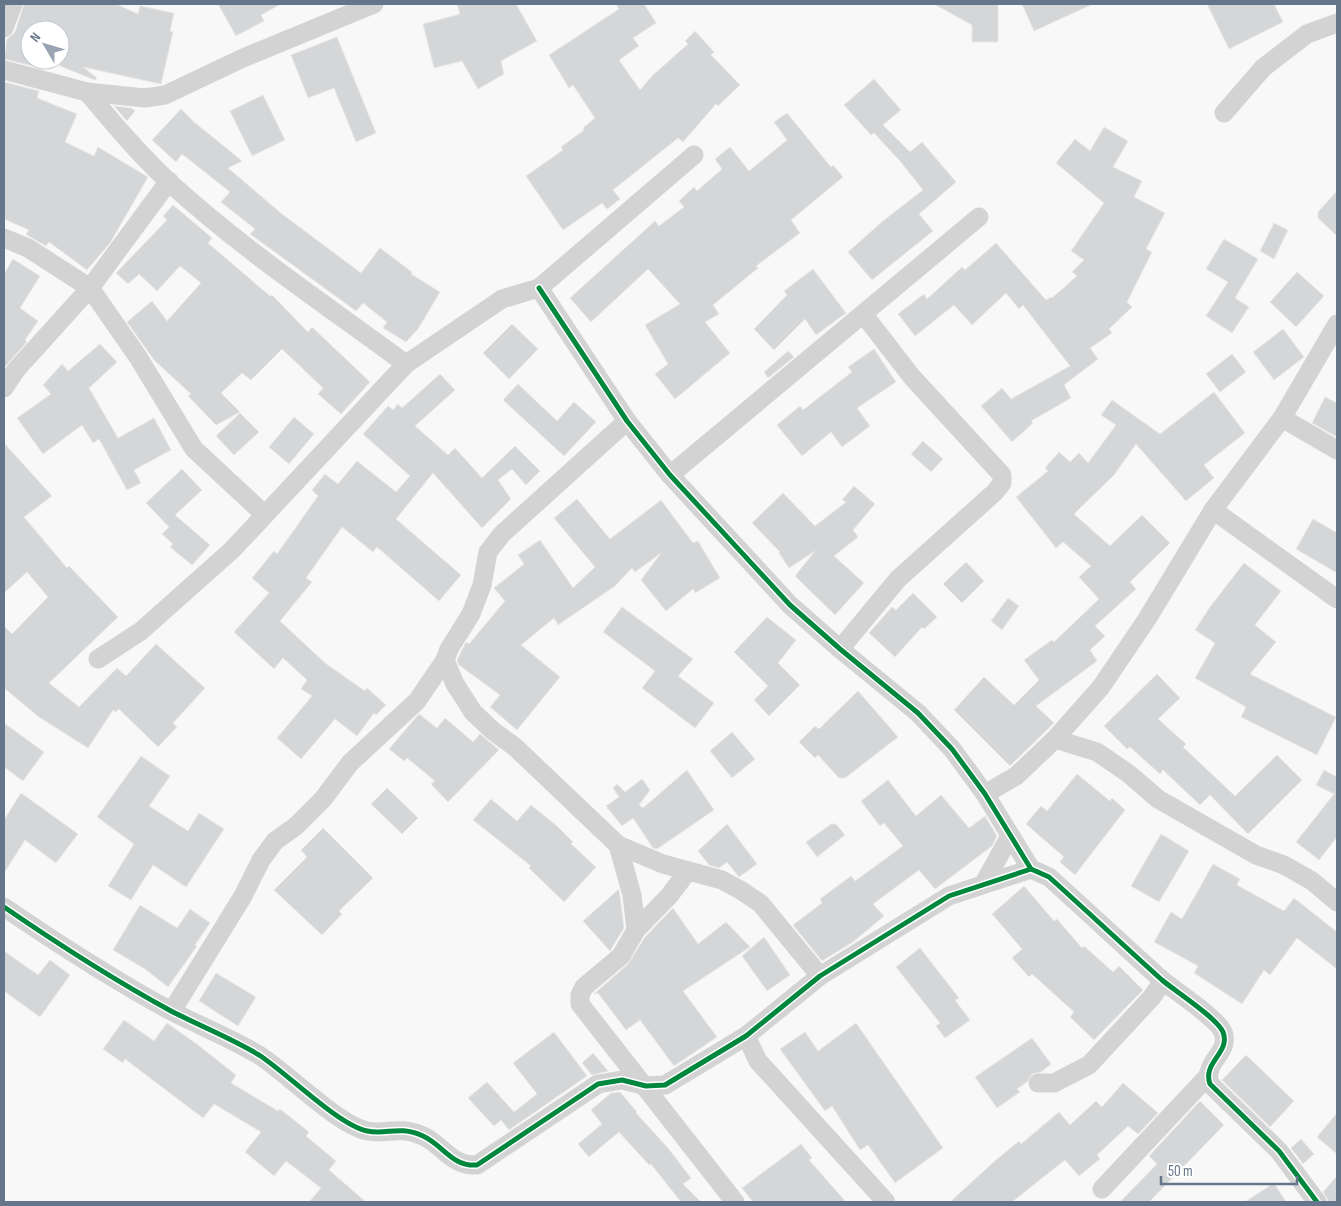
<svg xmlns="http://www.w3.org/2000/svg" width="1341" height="1206" viewBox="0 0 1341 1206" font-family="'Sofia Sans Condensed',sans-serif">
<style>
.building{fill:#d5d6d8;stroke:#e8e8e8}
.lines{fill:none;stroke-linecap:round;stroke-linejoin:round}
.street{stroke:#d3d3d4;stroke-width:19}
.cycleway-casing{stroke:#fff;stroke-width:8}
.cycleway{stroke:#00873e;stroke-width:5}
</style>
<rect width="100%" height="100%" fill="#f8f8f8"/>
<g class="building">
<polygon points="24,4 116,4 138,14 140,6 174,13 170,31 173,32 161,84 83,67 97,78 95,80 60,66 60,30 30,30 30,60 47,60 45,69 4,59 7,39 15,32"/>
<polygon points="218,4 281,4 261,15 264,21 236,36"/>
<polygon points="457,4 516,4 537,41 501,61 504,74 478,89 462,61 434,68 423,24 460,14"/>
<polygon points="616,4 644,4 656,23 633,38 639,46 619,60 640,90 652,76 688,44 685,41 695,31 714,52 711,55 740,85 718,106 716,104 683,142 678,138 613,190 620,199 607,209 602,203 563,230 526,176 563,150 561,147 584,130 583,128 595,118 573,85 569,88 549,55 619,9"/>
<polygon points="934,4 998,4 998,42 972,42 972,25"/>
<polygon points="1022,4 1093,4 1034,31"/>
<polygon points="1207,4 1274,4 1283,22 1229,49"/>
<polygon points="337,37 376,133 356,142 334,88 308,98 291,55"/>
<polygon points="874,79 901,110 883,125 910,152 922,142 956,182 919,214 933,231 872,280 848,252 883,221 923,190 900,161 874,133 871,135 844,105"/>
<polygon points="4,82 39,91 37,98 77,114 65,142 94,156 98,147 148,177 110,243 87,270 49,242 46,246 30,237 26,234 29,230 4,219"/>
<polygon points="263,95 285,140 252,156 230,111"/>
<polygon points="114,106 131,108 135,111 127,121"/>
<polygon points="181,109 194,122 242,161 228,168 282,214 361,273 380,248 412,272 411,274 440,292 418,329 406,342 383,328 387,322 363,303 356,311 250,234 255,229 221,202 230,192 182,154 176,162 152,140"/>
<polygon points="787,113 831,167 833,165 843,177 791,220 800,233 756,266 758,268 713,305 719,314 705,322 730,353 675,399 655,374 668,364 645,325 680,304 648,269 591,322 570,298 655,221 659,226 684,207 679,201 694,187 697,191 722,169 715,159 730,147 749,171 787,140 774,122"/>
<polygon points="1104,127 1128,141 1113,167 1142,181 1134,197 1165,213 1146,249 1152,252 1127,302 1132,307 1109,329 1112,333 1090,348 1098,359 1064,385 1071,398 1031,421 1033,423 1012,442 981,406 1002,388 1011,399 1070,366 1023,305 1019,309 1006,293 972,325 954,305 915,336 898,314 924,294 927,299 962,267 965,270 996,243 1046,300 1051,297 1052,298 1077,276 1072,272 1084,260 1071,251 1104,203 1056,163 1075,139 1090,151"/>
<polygon points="1337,191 1337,236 1318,218 1318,212"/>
<polygon points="173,205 212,238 208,243 270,296 272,295 308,332 312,327 370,382 341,414 318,394 323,388 282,349 251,380 242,373 221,393 240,412 216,425 188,396 191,394 154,360 127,322 152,301 167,321 201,283 180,266 157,291 139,274 128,284 116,273 167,220 163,216"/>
<polygon points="1274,223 1288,230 1274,259 1260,251"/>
<polygon points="1224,239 1258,259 1235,298 1249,307 1232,333 1206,316 1228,282 1206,269"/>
<polygon points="13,259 40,276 20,308 38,321 25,340 27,342 4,368 4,274"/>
<polygon points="813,269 846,313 816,335 805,319 774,350 754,329 787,295 784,291"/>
<polygon points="1297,272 1324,296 1296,327 1270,302"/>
<polygon points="512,324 538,349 509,379 483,353"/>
<polygon points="1283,329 1304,357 1274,380 1253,352"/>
<polygon points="100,344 117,362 89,388 118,438 154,418 171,450 134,470 141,483 127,490 99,439 93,443 82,425 43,454 17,418 51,394 43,385 62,364 68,371"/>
<polygon points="874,349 896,382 857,408 870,426 842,447 831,432 802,456 777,425 800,406 803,410 852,372 848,367"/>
<polygon points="788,351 794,357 768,378 764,372"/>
<polygon points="1232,354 1246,372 1220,392 1206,374"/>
<polygon points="440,374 455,390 415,426 448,455 455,448 482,478 515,446 540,471 526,485 512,469 498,480 511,499 482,528 433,473 396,519 461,575 439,601 377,547 373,552 342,527 306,578 312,582 280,621 325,663 365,691 367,688 386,705 376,715 374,713 357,736 335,719 301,759 277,738 312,696 301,689 307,680 283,658 274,669 234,632 269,593 252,578 274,551 277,554 318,496 312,490 325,474 338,484 357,461 396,492 410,476 363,434 388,406 393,410 398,404 402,408"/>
<polygon points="518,384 557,421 574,402 596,422 564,456 503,400"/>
<polygon points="1214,392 1245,433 1204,465 1214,478 1186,501 1136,444 1114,475 1074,514 1110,546 1142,515 1170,543 1130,582 1136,589 1095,626 1105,636 1090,650 1097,661 1036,706 1054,723 1010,766 954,710 984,677 1014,705 1039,680 1024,660 1052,640 1054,642 1099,599 1079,577 1091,566 1063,542 1056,548 1016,497 1048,471 1045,468 1059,452 1070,462 1079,453 1088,463 1116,425 1101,415 1112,400 1160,434"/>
<polygon points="1325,397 1337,403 1337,437 1312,423"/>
<polygon points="240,413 259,432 234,455 216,436"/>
<polygon points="294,417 314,434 289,464 269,447"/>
<polygon points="923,441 943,459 931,472 911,454"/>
<polygon points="4,443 52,496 24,517 67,568 69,566 118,617 49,683 79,707 117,668 126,676 156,644 205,688 173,723 177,727 158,747 119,709 116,712 113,710 88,748 39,717 4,688 4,626 12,634 48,597 27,572 4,593"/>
<polygon points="182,469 202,490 175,515 210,545 192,565 170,547 173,544 162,534 169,527 146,503"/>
<polygon points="854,486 875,504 853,530 858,537 834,556 864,583 835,615 795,576 815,551 789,568 779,553 780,552 752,523 783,493 815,526 846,502 842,500"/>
<polygon points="577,499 610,539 661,500 693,543 698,541 720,578 695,593 693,589 666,611 641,580 661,553 635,572 632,568 615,586 558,625 554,618 521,645 560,677 517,730 490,707 500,695 459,665 457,660 466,642 469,644 505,601 494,588 524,564 518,555 540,540 573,588 595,567 554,518"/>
<polygon points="1313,519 1337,533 1337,573 1296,549"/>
<polygon points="966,562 984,581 962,603 943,584"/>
<polygon points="1244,563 1281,591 1255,625 1276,642 1250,674 1336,717 1317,755 1241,717 1246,707 1195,678 1215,643 1195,630 1210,607"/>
<polygon points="913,593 937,617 924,629 922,627 895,657 869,633 892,607 896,610"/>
<polygon points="1008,598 1019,606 1002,630 991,621"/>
<polygon points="622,607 693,659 678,676 714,703 695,728 642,688 655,671 603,632"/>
<polygon points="767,617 796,640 778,663 800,685 769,716 754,700 768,686 734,652"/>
<polygon points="1157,674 1180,698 1158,719 1186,744 1183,747 1235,796 1277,755 1302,780 1248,834 1210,795 1200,805 1163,770 1160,774 1130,747 1127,749 1104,726"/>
<polygon points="858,691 898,737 845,778 839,778 818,755 815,758 799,742 815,726 819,729"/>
<polygon points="419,714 437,728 445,718 473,742 480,734 499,750 448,802 431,784 435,781 407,758 404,761 389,749"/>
<polygon points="4,723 44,752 23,781 4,767"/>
<polygon points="732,732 755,759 732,778 710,751"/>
<polygon points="141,756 170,776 149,806 188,831 199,813 224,829 186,887 153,865 131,900 108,886 134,844 97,817"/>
<polygon points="687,770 714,810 657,849 653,848 633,818 622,826 606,806 619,797 613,788 617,784 625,792 642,779 650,790 639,805 643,808"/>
<polygon points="1324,770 1337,777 1337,837 1319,860 1296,842 1334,794 1316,785"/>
<polygon points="1077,774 1110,801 1112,798 1125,810 1075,875 1060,862 1064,857 1026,824 1041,806 1047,811"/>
<polygon points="888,780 916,816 941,795 969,828 985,816 997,836 992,846 935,889 919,870 873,904 884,916 853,942 822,961 793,925 822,903 820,899 851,876 855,881 903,846 884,823 880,826 861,801"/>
<polygon points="387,788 418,818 402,834 371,804"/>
<polygon points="21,793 78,834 56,863 25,840 4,873 4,820"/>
<polygon points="491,799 517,821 531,805 557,826 573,842 571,844 596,867 564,902 529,868 531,866 473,820"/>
<polygon points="727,824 757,864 739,877 727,862 719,868 709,865 698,851"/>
<polygon points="831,824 836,824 845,835 817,857 806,842"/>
<polygon points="323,828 373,878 339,911 342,914 322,935 274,890 307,857 301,850"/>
<polygon points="1161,834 1189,851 1159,902 1131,886"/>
<polygon points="1213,864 1240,879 1237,885 1284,911 1294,898 1337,932 1337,969 1297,938 1270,975 1264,970 1242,1004 1194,973 1198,966 1154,942 1171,912 1182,919"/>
<polygon points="1024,886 1054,921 1057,919 1082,948 1084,946 1113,972 1119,966 1143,990 1094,1040 1070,1017 1074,1012 1032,974 1029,977 1012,958 1022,949 992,914"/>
<polygon points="619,889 624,928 610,951 583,921"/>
<polygon points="140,905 177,928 190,909 210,923 195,945 197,946 168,987 145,969 113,950"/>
<polygon points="673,908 698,944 726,922 750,947 683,991 717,1037 674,1066 640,1020 626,1030 598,993 594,994 628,964 645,937"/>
<polygon points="764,937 790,975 767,991 742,956"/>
<polygon points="920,948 959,998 955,1000 970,1020 945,1038 936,1026 940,1023 896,967"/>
<polygon points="4,951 38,975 50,960 70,975 40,1017 4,991"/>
<polygon points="216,973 256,997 238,1026 199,1001"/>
<polygon points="124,1020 154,1041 167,1023 198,1045 236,1075 231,1083 278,1111 280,1109 309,1132 306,1136 336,1161 329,1170 366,1202 309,1202 321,1188 286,1161 274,1176 245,1152 261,1132 214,1104 203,1118 125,1059 123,1063 103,1049"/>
<polygon points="856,1023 943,1148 895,1183 868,1145 860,1150 832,1106 825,1111 780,1049 805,1032 818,1051"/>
<polygon points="554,1032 587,1076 509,1130 501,1120 494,1126 468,1098 487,1082 514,1112 537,1094 513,1063"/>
<polygon points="1032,1038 1051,1064 1041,1072 1032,1074 1027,1082 1017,1089 1020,1092 997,1108 975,1077"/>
<polygon points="593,1053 608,1071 592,1075 582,1063"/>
<polygon points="1246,1055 1294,1101 1270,1127 1222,1080"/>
<polygon points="1123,1083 1158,1113 1138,1134 1128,1126 1097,1155 1100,1159 1079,1176 1065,1160 1012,1202 950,1202 996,1160 1019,1141 1021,1144 1059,1112 1070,1125 1096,1101 1102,1107"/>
<polygon points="620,1092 637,1112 636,1113 668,1148 691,1178 683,1184 701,1202 681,1202 651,1164 649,1165 619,1132 589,1157 578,1144 602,1124 591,1110 611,1093"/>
<polygon points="1200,1101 1224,1125 1149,1202 1120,1202 1157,1164 1149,1156"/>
<polygon points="1337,1113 1337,1154 1317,1137"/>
<polygon points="1301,1139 1314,1154 1303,1164 1291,1148"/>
<polygon points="801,1144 812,1158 809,1160 846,1202 753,1202 742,1188"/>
<polygon points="1337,1176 1337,1202 1329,1202 1323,1192"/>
<polygon points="1274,1183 1286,1202 1245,1202"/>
</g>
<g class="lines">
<g class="street">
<polyline points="4,28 13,4"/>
<polyline points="4,70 87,92 145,98 165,95 243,58 374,4"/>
<path d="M87 92C113 123 139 154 169 182 242 249 326 305 406 364"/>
<polyline points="1224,113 1263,68 1307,34 1337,23"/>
<polyline points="4,238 28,248 90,288 138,357 194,449 264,514"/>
<path d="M539 288 627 421 670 475 790 605 840 649 918 713 952 749 985 794 1031 869 1049 877C1087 911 1124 946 1162 980 1175 991 1217 1018 1223 1032 1231 1053 1202 1062 1210 1084L1279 1151 1317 1202"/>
<polyline points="4,388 16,370 90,288 169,181"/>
<polyline points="1282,418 1337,450"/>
<polyline points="670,475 979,217"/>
<polyline points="1213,510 1337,599"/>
<polyline points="840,649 898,579 995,492 1002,483 1002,475 912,377 864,315"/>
<polyline points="98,659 141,631 232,550 406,364 502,299 539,288 694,155"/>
<polyline points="445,660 455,684 473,712 493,731 515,747 618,845 663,864 722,880 742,891 761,904 820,976"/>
<polyline points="1055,739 1097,752 1129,774 1158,799 1256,855 1284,865 1312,881 1337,902"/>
<polyline points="985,794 1016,776 1055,739 1101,687 1147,619 1213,510 1282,418 1337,324"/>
<polyline points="618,845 632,895 636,930"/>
<polyline points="688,871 669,896 636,930 621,956 584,987 580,995 580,1004 735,1202"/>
<polyline points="984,883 1010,836"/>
<path d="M4 907C58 944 114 980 171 1011 200 1026 231 1038 259 1055 287 1073 338 1125 367 1131 388 1135 398 1125 423 1136 443 1145 452 1167 477 1165L598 1084 622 1080 646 1086 665 1085 746 1036 820 976 949 896 1031 869"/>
<polyline points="172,1011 243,896 261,860 275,841 296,826 323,799 350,763 417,701 445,660 449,649 471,614 482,585 488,552 502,534 627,421"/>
<polyline points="746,1036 758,1061 886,1202"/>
<polyline points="1038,1083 1054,1083 1089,1065 1152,997 1163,981"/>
<polyline points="1102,1189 1207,1077"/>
</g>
<defs>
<g id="cycleway">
<path d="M539 288 627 421 670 475 790 605 840 649 918 713 952 749 985 794 1031 869 1049 877C1087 911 1124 946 1162 980 1175 991 1217 1018 1223 1032 1231 1053 1202 1062 1210 1084L1279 1151 1317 1202"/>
<path d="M4 907C58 944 114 980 171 1011 200 1026 231 1038 259 1055 287 1073 338 1125 367 1131 388 1135 398 1125 423 1136 443 1145 452 1167 477 1165L598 1084 622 1080 646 1086 665 1085 746 1036 820 976 949 896 1031 869"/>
</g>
</defs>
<use href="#cycleway" class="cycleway-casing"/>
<use href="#cycleway" class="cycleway"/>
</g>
<rect width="1341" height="1206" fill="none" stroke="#65768b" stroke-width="10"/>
<g transform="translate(45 45) rotate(308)"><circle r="24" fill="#ffffff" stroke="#c1c8d1"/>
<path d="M0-4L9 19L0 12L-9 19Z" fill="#98a4b1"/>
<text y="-8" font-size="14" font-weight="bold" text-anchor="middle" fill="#65768b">N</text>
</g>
<path d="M1161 1176v8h136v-8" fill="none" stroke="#65768b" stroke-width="2.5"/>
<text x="1168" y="1176" font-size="15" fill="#65768b" stroke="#ffffff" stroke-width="4" paint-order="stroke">50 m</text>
</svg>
